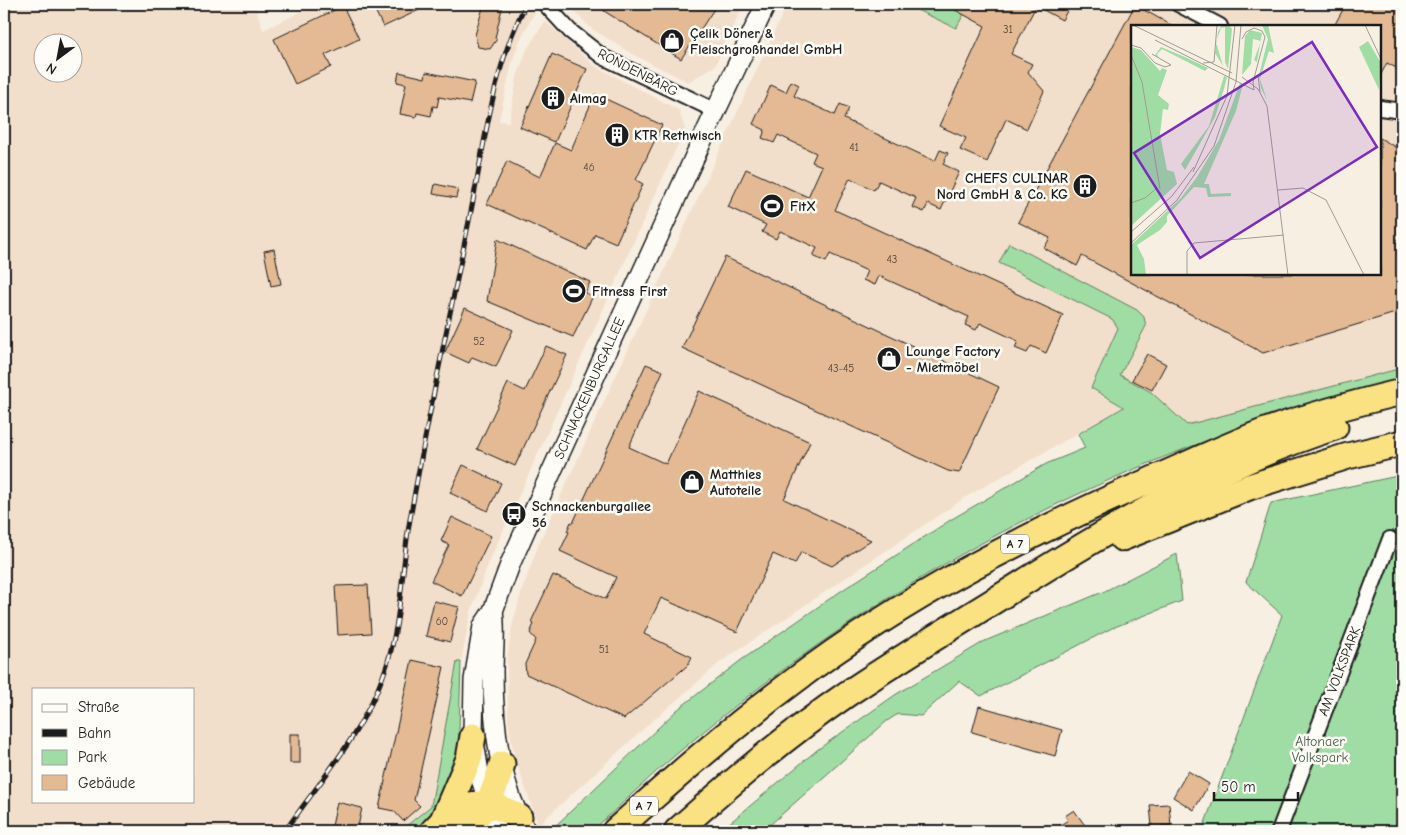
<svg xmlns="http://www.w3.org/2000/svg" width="1406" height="835" viewBox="0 0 1406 835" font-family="'Comic Neue',sans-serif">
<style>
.built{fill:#f2dfcb;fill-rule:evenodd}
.green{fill:#a0dda4;stroke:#5e7c60}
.building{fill:#e3ba94;stroke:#1c1c1c}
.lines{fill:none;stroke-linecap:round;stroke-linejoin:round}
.minor-casing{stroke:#1c1c1c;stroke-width:18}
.secondary-casing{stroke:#1c1c1c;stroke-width:22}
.motorway-casing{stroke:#1c1c1c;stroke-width:29}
.minor{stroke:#fdfcf7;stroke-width:14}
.secondary{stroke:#fdfcf7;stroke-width:19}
.motorway{stroke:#fae181;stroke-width:25}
.rail-casing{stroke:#1c1c1c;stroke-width:5}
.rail{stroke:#fdfcf7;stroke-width:3;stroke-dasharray:9;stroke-linecap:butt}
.labels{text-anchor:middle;stroke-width:5;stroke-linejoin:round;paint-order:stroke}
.number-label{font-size:11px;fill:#4e443a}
.shield{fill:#fdfcf7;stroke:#605f5e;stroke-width:1}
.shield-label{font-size:12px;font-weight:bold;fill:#1c1c1c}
.poi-label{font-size:14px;font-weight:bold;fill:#1c1c1c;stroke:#fdfcf7;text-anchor:start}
.street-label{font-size:14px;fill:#1c1c1c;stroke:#fdfcf7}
.park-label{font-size:14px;fill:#4a604c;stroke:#fdfcf7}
.inset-road{fill:none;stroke:#a09b93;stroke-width:1}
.view{fill:#7b2cbf;fill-opacity:0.15;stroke:#7b2cbf;stroke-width:2.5}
.inset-edge{fill:none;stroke:#1c1c1c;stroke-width:2.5}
</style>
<rect width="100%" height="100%" fill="#f8efe3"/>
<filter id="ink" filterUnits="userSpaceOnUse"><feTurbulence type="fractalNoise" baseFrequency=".02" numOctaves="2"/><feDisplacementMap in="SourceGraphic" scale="10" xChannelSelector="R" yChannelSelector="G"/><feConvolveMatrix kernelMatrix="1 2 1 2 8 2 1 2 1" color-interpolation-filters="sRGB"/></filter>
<g filter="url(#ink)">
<g class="built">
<path d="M4 4H255L263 30 317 4H528L535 12 519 42 512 63 499 121 509 122 517 77 527 49 545 21 595 66 679 110 685 129 489 562 471 612 461 662H457L431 806 400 831H4ZM42 42H72V72H42ZM34 689H194V801H34Z"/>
<polygon points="566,4 744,4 715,66 688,82 634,55 592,29"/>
<path d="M787 4H1402V368L1187 425 1151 392 1120 375 1146 326 1144 317 1137 310 999 263 1112 319 1118 328 1091 388 1124 407 966 497 722 661 649 724 538 825 514 755 508 721 507 660 512 626 521 593 539 543ZM1132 26H1380V274H1132Z"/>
</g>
<g class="green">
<polygon points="904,4 944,4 951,7 953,4 970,4 956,28"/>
<path d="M1009 243 1137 310 1144 317 1146 326 1120 375 1151 392 1187 425 1402 368V383C1340 399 1278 416 1217 437 1021 507 838 617 679 752 649 777 621 805 592 831H550L677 710 740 661 841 591 952 519 1046 464 1085 448 1078 434 1124 407 1091 388 1118 328 1112 319 999 263Z"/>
<polygon points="1402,475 1402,831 1202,831 1282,615 1246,582 1271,503"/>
<polygon points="1177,554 1182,601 1112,628 981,696 959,681 921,716 898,714 887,721 763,831 720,831 817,750 895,695 985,641 1105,591"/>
<polygon points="457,662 461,662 458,766 439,812 422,831 400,831 431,806"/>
</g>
<g class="building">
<polygon points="372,4 432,4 383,27"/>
<polygon points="484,4 503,4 495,38 497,39 490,49 478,47 475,35"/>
<polygon points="608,4 706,4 714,9 681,59 604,11"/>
<polygon points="944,4 1071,4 1062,20 1036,6 1011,54 1032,64 1028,72 1044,91 1027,129 1006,119 987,162 960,150 966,138 939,126 985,26"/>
<polygon points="1346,4 1402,4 1402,71 1387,63 1380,76 1380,26 1334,26"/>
<polygon points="1135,5 1173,26 1132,26 1132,274 1380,274 1380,138 1402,151 1402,311 1263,353 1082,256 1077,266 1044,248 1050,238 1018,222"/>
<polygon points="343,6 359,39 325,55 331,67 295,84 274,39"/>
<polygon points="552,54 587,69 555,142 520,127"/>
<polygon points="399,72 425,78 426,72 475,82 470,103 439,97 437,107 433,106 431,116 417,113 416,117 400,114 406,84 397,82"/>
<polygon points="791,81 799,85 794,96 835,115 840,104 849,108 844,119 935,161 940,150 948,153 943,164 959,172 941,210 928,204 924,212 912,207 916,198 879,181 874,190 850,178 835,210 1063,315 1046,353 1031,346 1027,353 1015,348 1018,341 980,323 976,330 965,325 969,317 879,276 875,285 863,280 867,271 830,254 826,262 813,256 817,248 780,231 776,239 762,232 766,225 728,207 746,169 808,197 822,166 812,162 816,153 778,135 774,143 762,138 765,130 753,124 771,85 786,92"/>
<polygon points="595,94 662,125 636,180 643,184 616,243 595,234 587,250 487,204 507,161 540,177 555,143 571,150"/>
<polygon points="435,184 458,189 456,198 433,194"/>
<polygon points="497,239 590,282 585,293 593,296 573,337 487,301"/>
<polygon points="274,249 281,284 271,286 264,251"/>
<polygon points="725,257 999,387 959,473 948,471 682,348"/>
<polygon points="465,308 513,330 496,367 472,357 469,363 445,352"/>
<polygon points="546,346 567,355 515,466 477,449 508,383 525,391"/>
<polygon points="1147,354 1166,364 1152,390 1132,380"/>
<polygon points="646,364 663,371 629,447 666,464 699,391 810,442 784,499 871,540 832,566 801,552 795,564 773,554 737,632 661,598 644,634 692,657 688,665 624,719 526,674 525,664 536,640 530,633 534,624 531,622 553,575 606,599 616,577 560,551 569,532 567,531 571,522 573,523"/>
<polygon points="463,465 501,483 488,511 450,493"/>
<polygon points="452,517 491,536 462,596 431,581 449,545 441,541"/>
<polygon points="368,585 371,633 338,635 335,586"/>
<polygon points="434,601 459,607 450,642 426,636"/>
<polygon points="412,660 444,667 414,800 420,806 403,821 394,811 379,808"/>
<polygon points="979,706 1062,730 1055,756 972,732"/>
<rect x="290" y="734" width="10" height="29"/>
<polygon points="1188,771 1209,784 1194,810 1173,797"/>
<polygon points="337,802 362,808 357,831 331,831"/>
<polygon points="1169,804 1171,825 1152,827 1150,805"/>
<polygon points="1074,810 1089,831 1051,831 1068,820 1065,816"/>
</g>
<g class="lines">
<defs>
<g id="minor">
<polyline points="545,4 570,31 603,57 716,111"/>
<polyline points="1178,4 1220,26"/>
<polyline points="1380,108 1402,111"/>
<polyline points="1279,831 1390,539"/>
</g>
<g id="secondary">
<path d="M493 611C496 632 493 651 493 672 493 726 499 783 526 831"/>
<polyline points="498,831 479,773 473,736 474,680 483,626 493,611 511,562 550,475 705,134 766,4"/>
</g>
<g id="motorway">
<polyline points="1122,538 1249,487 1348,456 1402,443"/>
<polyline points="443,820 469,759 473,736"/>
<path d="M433 831C461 800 482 796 519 817"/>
<path d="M460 831C487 811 493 797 502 764"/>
<path d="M615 831C673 779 731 728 794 681 905 597 1029 533 1156 478 1193 462 1229 445 1266 431 1311 415 1356 403 1402 392"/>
<path d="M677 831C731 783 787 735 847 694 899 659 952 627 1005 594 1110 528 1216 465 1335 427"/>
</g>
</defs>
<use href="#minor" class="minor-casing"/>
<use href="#secondary" class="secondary-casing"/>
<use href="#motorway" class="motorway-casing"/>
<use href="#minor" class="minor"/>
<use href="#secondary" class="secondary"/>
<use href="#motorway" class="motorway"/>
<defs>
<path id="rail" d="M285 831C320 781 362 734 383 676 401 629 401 575 409 525 427 420 450 315 471 211 485 142 493 67 526 4"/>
</defs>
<use href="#rail" class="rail-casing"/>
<use href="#rail" class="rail"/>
</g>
</g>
<defs>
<symbol id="shop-disc" viewBox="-11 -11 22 22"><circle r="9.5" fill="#1c1c1c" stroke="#fdfcf7"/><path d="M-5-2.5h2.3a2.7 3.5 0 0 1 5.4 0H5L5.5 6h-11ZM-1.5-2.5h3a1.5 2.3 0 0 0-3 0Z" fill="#fff"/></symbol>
<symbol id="building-disc" viewBox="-11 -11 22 22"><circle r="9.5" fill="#1c1c1c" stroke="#fdfcf7"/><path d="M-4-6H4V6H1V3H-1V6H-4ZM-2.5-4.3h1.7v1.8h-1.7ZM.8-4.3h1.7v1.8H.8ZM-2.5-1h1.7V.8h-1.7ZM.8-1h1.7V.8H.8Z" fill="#fff"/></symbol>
<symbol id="stadium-disc" viewBox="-11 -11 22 22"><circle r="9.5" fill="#1c1c1c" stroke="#fdfcf7"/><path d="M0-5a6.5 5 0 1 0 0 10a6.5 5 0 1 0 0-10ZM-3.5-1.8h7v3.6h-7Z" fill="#fff"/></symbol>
<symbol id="bus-disc" viewBox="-11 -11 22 22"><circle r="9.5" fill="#1c1c1c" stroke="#fdfcf7"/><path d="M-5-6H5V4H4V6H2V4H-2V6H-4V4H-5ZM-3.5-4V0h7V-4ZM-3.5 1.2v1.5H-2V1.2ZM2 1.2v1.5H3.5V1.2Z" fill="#fff"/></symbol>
</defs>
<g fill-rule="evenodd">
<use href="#shop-disc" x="658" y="27" width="28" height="28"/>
<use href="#building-disc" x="539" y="84" width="28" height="28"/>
<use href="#building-disc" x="603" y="121" width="28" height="28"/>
<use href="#building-disc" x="1071" y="172" width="28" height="28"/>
<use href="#stadium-disc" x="758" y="192" width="28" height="28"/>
<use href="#stadium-disc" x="560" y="277" width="28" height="28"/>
<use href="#shop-disc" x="875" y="345" width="28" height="28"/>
<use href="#shop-disc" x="678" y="468" width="28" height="28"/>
<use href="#bus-disc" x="500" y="500" width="28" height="28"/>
</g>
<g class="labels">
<g class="number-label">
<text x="1008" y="33">31</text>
<text x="854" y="151">41</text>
<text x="589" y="171">46</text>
<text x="892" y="263">43</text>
<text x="479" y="345">52</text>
<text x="841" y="372">43-45</text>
<text x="442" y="625">60</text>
<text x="604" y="653">51</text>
</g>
<g class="shield">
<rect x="1001" y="534.5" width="28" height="19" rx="4"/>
<rect x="630" y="796.5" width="28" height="19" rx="4"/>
</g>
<g class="shield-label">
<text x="1015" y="548">A 7</text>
<text x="644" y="810">A 7</text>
</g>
<g class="poi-label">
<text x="690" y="38">Çelik Döner &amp;<tspan x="690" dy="16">Fleischgroßhandel GmbH</tspan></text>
<text x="570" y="103">Almag</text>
<text x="634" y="140">KTR Rethwisch</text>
<text x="1068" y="183" text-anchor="end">CHEFS CULINAR<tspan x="1068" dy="16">Nord GmbH &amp; Co. KG</tspan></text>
<text x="790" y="211">FitX</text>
<text x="592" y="296">Fitness First</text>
<text x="906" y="356">Lounge Factory<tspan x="906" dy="16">- Mietmöbel</tspan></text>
<text x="710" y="479">Matthies<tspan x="710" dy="16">Autoteile</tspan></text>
<text x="532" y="511">Schnackenburgallee<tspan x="532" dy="16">56</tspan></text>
</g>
<g class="street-label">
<text transform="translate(638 72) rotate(27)" y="5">RONDENBARG</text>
<text transform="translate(589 388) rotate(-66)" y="5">SCHNACKENBURGALLEE</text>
<text transform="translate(1339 671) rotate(-69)" y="5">AM VOLKSPARK</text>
</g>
<g class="park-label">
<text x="1320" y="746">Altonaer<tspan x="1320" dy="16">Volkspark</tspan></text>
</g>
</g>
<g transform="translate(1131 25)">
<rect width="250" height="250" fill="#f8efe3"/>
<path d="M91 0H98L101 4 97 44 94 37V2L90 3 85 17 92 41 84 28 87 7ZM131 0H137L143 28 138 26 129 54 136 75 130 63 128 50 137 14ZM119 5 131 8 126 37 123 35 130 16 122 14 120 39 111 50 114 11ZM237 16 250 38 248 65 228 22ZM0 22 10 25 29 46 31 43 36 45 27 70 38 79 37 85 32 84 29 109 36 145 43 147 46 159 0 201ZM30 22 54 32 77 43 74 46 31 24 26 29 28 33 24 30ZM93 51 96 52 93 64 84 92 54 145 50 139 78 101ZM109 58 112 59 105 86 73 159H78L80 169 100 168V171L77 172 75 163 63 162 36 191V197L29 205 6 220 13 234 15 250H0V220L50 173 66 152 88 115Z" fill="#a0dda4"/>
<path class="inset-road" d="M2 0 101 48M234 0 250 34M111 14 115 7 123 3 131 6 134 12 122 57 123 65M24 15 123 65M0 20 10 23 24 38 34 42 40 40M21 29 40 40M0 30 11 57 29 164M72 38 83 37 86 0M127 50 129 67M111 52 127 64 136 81 157 250M62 147 96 71 104 0M147 165 172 163 195 175 233 250M0 178 14 173 26 163M0 207 41 171 63 142M0 218 46 175 83 121 105 57 110 0M56 250V226L63 218 153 210"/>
<path class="view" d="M181 17 246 122 69 233 3 128Z"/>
<rect width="250" height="250" class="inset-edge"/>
</g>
<rect width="1406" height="835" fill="none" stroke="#fdfcf7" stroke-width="20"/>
<rect x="10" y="10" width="1386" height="815" fill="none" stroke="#1c1c1c" stroke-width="2" filter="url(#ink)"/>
<rect x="32" y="688" width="162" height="115" fill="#fdfcf7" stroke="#a3a29f"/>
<rect x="42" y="704" width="25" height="8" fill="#fdfcf7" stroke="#a3a29f"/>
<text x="78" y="712" font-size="15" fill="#1c1c1c">Straße</text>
<rect x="42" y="729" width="25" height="8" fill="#1c1c1c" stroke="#a3a29f"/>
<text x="78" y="738" font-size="15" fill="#1c1c1c">Bahn</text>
<rect x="42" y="750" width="25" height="15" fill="#a0dda4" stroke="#a3a29f"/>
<text x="78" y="762" font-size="15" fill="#1c1c1c">Park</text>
<rect x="42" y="775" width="25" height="15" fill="#e3ba94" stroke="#a3a29f"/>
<text x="78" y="788" font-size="15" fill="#1c1c1c">Gebäude</text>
<g transform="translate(58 58) rotate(212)"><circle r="24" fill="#fdfcf7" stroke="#a3a29f"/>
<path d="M0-4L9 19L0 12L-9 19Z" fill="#1c1c1c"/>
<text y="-8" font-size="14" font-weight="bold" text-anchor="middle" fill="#1c1c1c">N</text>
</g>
<path d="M1214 792v8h84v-8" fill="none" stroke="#1c1c1c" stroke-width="2.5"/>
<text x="1221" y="792" font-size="15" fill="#1c1c1c" stroke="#fdfcf7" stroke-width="4" paint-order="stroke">50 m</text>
</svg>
